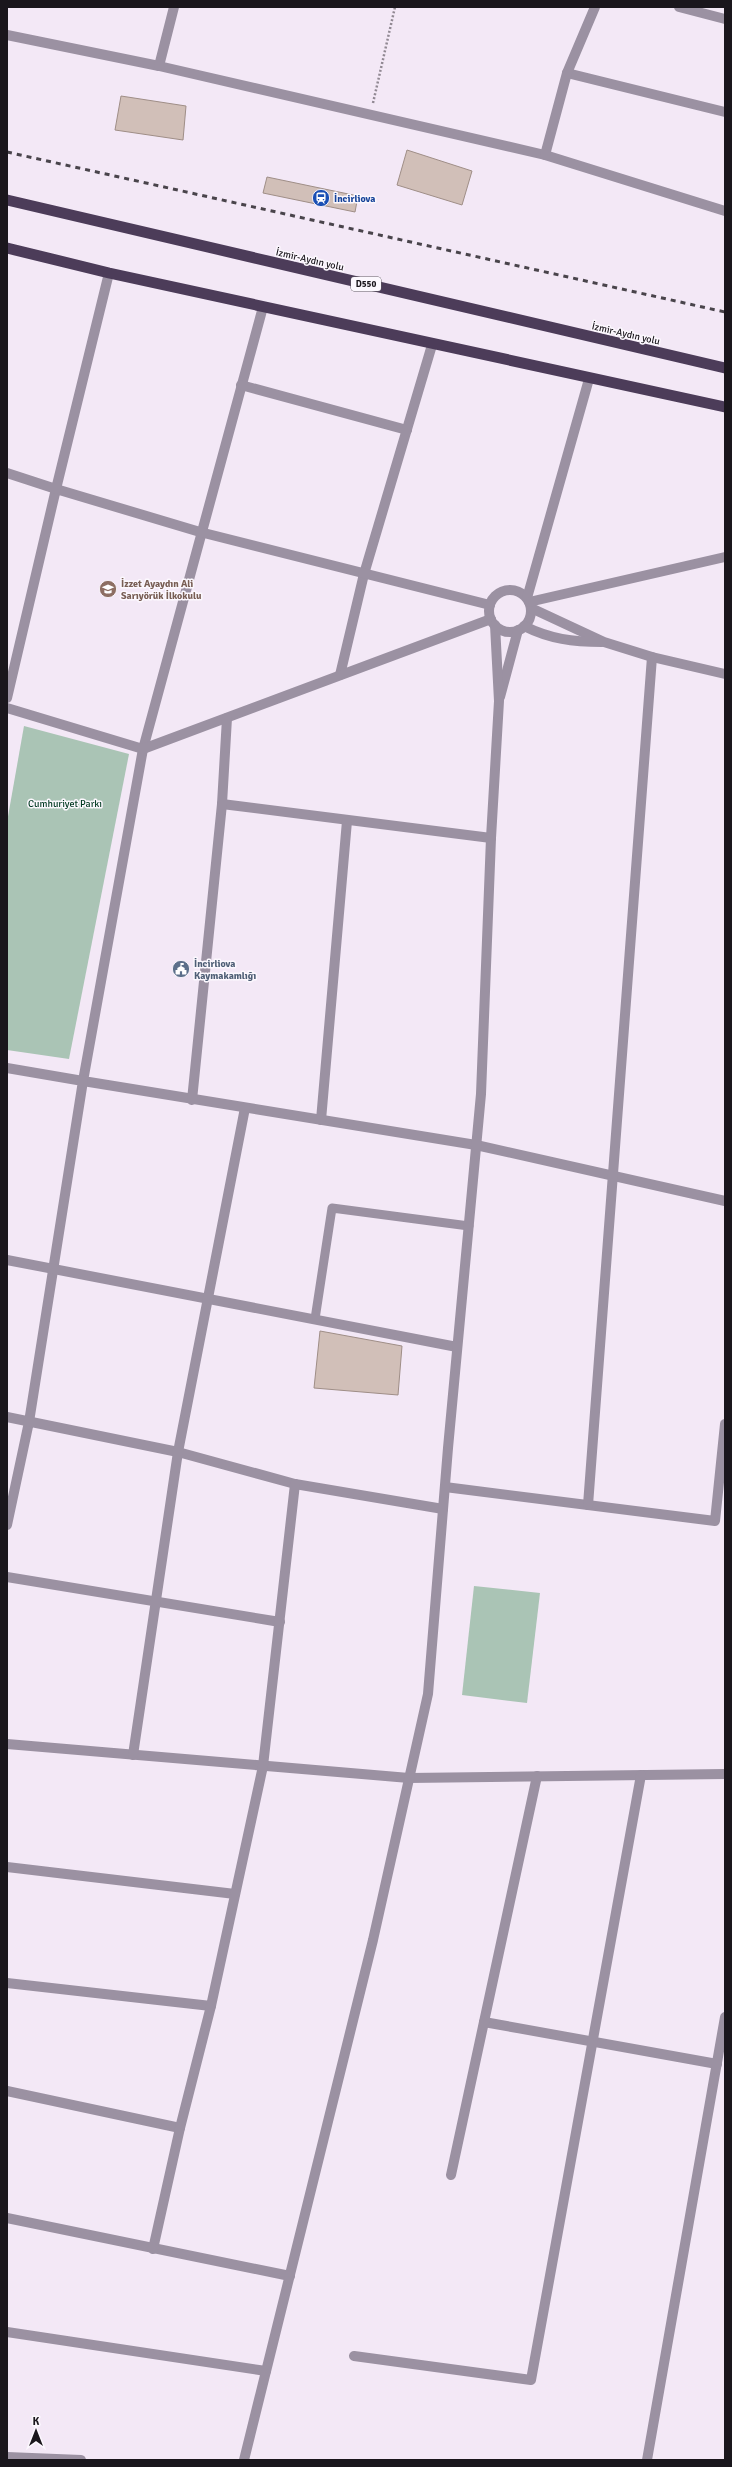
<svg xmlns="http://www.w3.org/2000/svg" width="732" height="2467" viewBox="0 0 732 2467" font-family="Signika,sans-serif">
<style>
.green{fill:#aac4b5}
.building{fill:#d1bfb8;stroke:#9f8e87}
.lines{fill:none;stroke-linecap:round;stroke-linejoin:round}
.path{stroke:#918993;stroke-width:2.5;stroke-dasharray:2 2;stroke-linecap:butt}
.service{stroke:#9b91a2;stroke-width:9}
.minor{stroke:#9b91a2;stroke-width:10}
.tertiary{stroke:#9b91a2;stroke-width:10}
.trunk{stroke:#4c3c59;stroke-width:11}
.rail{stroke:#49444b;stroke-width:3;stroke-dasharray:5 5;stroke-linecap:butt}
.labels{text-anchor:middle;stroke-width:3;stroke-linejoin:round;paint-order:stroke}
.shield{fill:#fcf8fe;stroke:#5e5a60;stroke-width:1}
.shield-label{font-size:9px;font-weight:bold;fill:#1a161c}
.transit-label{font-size:10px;font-weight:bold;fill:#164399;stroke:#fcf8fe;text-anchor:start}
.street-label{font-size:10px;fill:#1a161c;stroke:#fcf8fe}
.education-label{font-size:10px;font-weight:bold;fill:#785e54;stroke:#fcf8fe;text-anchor:start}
.park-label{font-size:10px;fill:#003921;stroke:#fcf8fe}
.service-label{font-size:10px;font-weight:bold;fill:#4e5e75;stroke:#fcf8fe;text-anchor:start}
</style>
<rect width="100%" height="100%" fill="#f3e8f6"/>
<g class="green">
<polygon points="24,726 129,754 69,1059 7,1050 7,822"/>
<polygon points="474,1586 540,1593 527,1703 462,1695"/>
</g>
<g class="building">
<polygon points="121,96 186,106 183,140 115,130"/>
<polygon points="407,150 472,171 462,205 397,185"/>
<polygon points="267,177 358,196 355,212 263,193"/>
<polygon points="320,1331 402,1346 398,1395 314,1388"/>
</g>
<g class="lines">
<polyline class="path" points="373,103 395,7"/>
<polyline class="service" points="315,1319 332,1208 469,1226"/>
<g class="minor">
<polyline points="679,7 725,19"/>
<polyline points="7,35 159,66 545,155 725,211"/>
<polyline points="159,66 174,7"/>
<polyline points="567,73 725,112"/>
<polyline points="545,155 567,73 595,7"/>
<polyline points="263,307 143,749 83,1081 476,1145 725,1201"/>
<polyline points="241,385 407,430"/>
<circle cx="510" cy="611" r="21"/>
<polyline points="527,598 589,379"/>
<polyline points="531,608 604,642 652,657 725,674"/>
<path d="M524 626C550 639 573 642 602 642"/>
<polyline points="340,675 364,574 432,345"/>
<polyline points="7,698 56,489 200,532 490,605"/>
<polyline points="7,708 143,749 491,619"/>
<polyline points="222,804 491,838"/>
<polyline points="7,1068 83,1081 29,1422 7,1525"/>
<polyline points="192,1100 222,804 227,718"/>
<polyline points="321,1120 347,821"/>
<polyline points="7,1260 457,1347"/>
<polyline points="7,1417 178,1452 295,1484 443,1509"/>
<polyline points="445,1487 715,1521 725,1424"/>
<polyline points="588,1505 652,657"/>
<polyline points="7,1577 280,1622"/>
<polyline points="7,1744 409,1778 725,1774"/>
<polyline points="133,1755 178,1452 245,1108"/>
<polyline points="7,1867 235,1894"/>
<polyline points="7,1983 211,2006"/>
<polyline points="484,2022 717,2064"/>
<polyline points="7,2091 180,2128"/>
<polyline points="451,2175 537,1776"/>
<polyline points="7,2218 290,2276"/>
<polyline points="153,2249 180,2128 211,2006 263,1766 295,1484"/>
<polyline points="7,2332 266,2371"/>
<polyline points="354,2356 531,2380 641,1775"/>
<polyline points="7,2457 81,2460"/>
<polyline points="647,2460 725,2017"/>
</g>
<g class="tertiary">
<polyline points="7,473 56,489 109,273"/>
<polyline points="529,602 725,557"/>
<polyline points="500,697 518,630"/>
<polyline points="244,2460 373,1940 428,1694 448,1448 481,1094 491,838 499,701 495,625"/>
</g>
<g class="trunk">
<polyline points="7,200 725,368"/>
<polyline points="7,248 109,273 725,407"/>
</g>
<polyline class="rail" points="7,152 725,312"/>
</g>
<defs>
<symbol id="station-disc" viewBox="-11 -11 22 22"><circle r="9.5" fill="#1a4fb4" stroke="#fcf8fe"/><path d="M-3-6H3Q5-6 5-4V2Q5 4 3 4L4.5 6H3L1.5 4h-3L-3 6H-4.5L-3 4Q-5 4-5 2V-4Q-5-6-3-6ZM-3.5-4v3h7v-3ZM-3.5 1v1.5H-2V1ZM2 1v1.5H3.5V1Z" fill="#fff"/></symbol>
<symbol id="school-disc" viewBox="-11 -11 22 22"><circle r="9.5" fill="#8d6e63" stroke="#fcf8fe"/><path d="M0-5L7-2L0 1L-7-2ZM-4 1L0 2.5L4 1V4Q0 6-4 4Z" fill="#fff"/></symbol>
<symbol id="civic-disc" viewBox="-11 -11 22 22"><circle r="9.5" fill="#5c6f8a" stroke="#fcf8fe"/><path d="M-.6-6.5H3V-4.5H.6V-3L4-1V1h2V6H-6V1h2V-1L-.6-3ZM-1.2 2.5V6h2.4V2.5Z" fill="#fff"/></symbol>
</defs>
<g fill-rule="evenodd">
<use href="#station-disc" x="311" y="188" width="20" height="20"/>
<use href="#school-disc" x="98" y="579" width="20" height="20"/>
<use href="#civic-disc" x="171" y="959" width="20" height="20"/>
</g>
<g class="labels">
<rect class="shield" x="351" y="277" width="30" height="14" rx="3"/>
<g class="shield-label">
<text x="366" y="287">D550</text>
</g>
<g class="transit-label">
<text x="334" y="202">İncirliova</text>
</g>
<g class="street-label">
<text transform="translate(310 259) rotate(13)" y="4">İzmir-Aydın yolu</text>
<text transform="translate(626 333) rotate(13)" y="4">İzmir-Aydın yolu</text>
</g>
<g class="education-label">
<text x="121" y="587">İzzet Ayaydın Ali<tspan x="121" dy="12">Sarıyörük İlkokulu</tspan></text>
</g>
<g class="park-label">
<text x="65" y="807">Cumhuriyet Parkı</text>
</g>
<g class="service-label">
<text x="194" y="967">İncirliova<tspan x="194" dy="12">Kaymakamlığı</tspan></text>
</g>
</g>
<rect width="732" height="2467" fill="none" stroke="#1a161c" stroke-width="16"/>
<g transform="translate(36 2431)" stroke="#fcf8fe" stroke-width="3" paint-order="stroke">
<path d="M0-3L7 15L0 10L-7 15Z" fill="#1a161c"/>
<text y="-6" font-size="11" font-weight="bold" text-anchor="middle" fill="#1a161c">K</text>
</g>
</svg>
